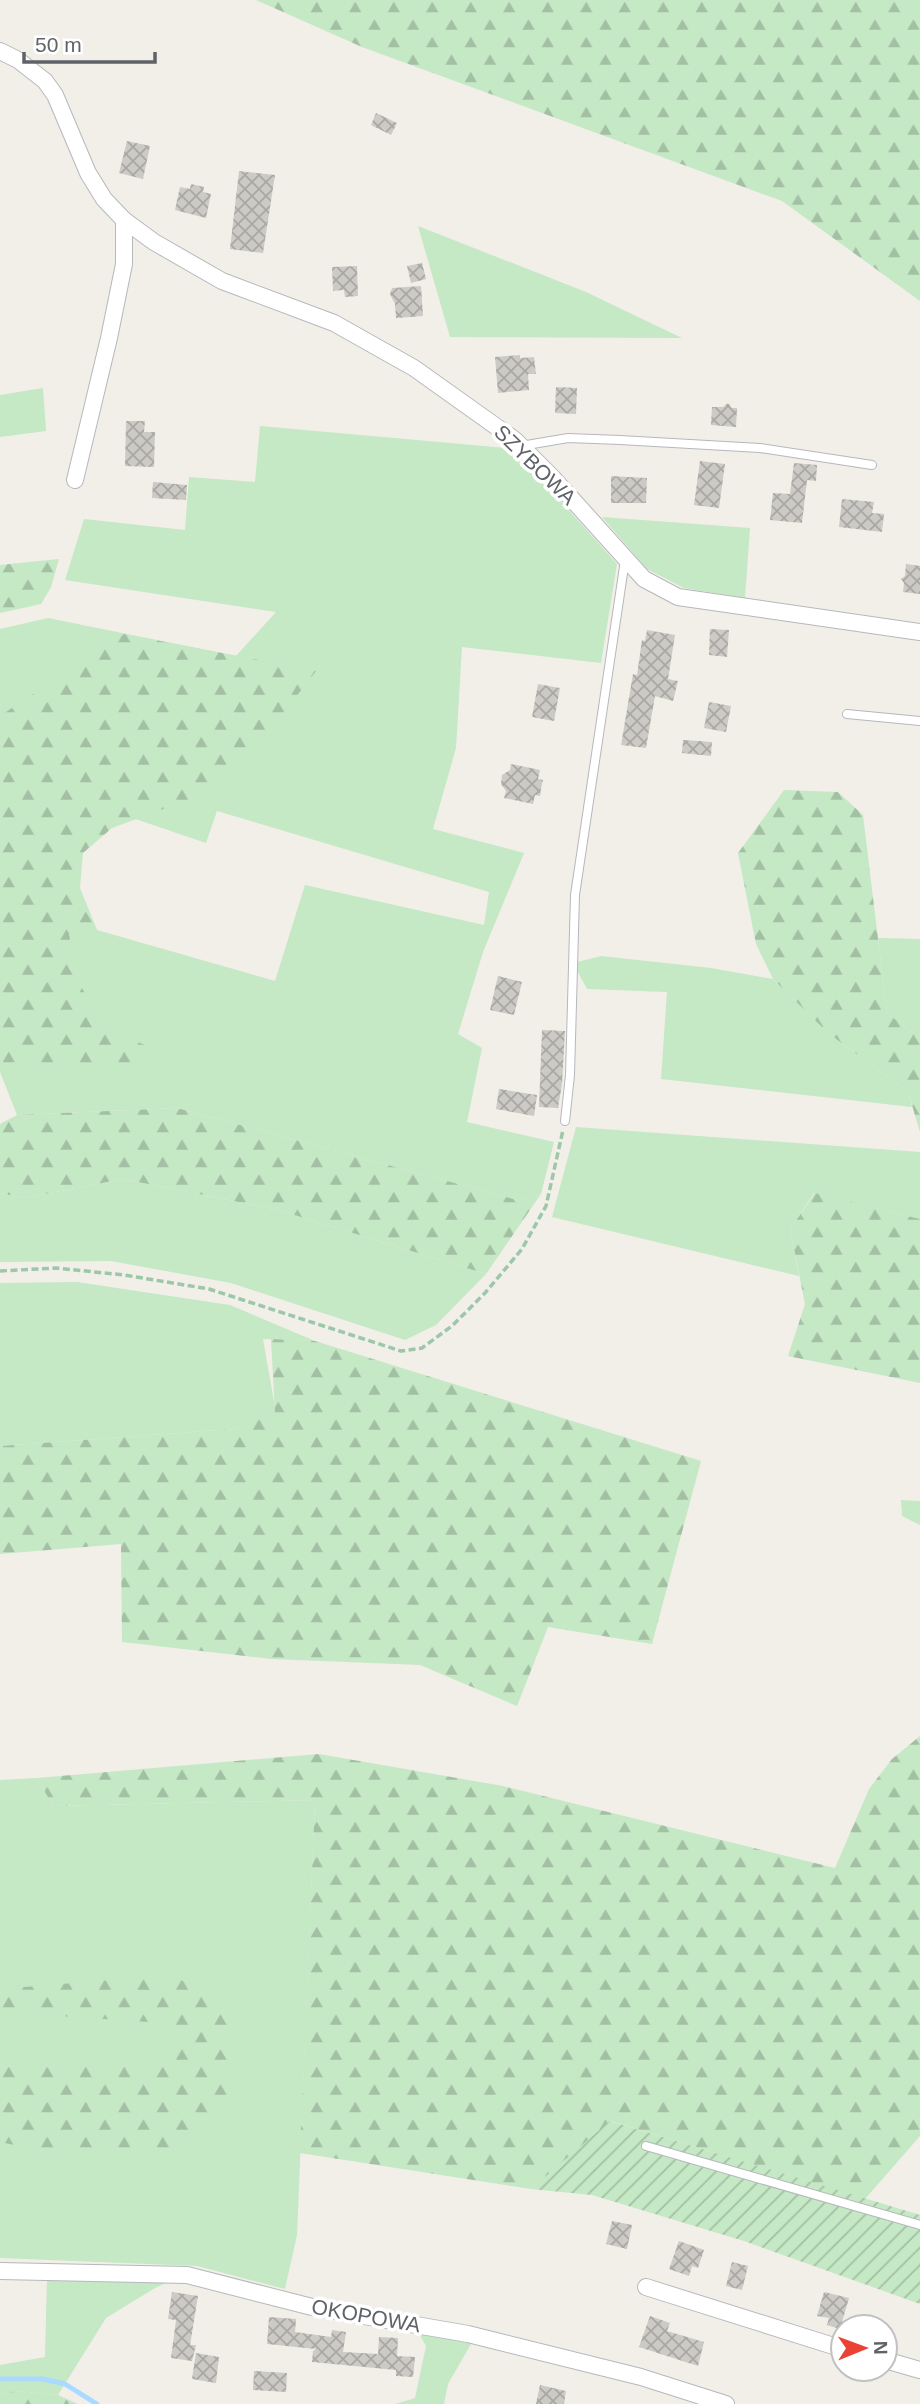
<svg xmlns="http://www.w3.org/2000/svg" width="920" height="2404" viewBox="0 0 920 2404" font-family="Arial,sans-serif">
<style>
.green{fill:#c5e8c5;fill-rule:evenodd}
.forest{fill:url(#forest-firs)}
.garden{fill:url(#garden-furrows)}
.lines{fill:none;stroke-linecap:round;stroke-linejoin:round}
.stream{stroke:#aadaff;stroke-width:5}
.building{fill:url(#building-cross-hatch)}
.lane-casing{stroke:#b5b8bc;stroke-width:10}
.street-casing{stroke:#b5b8bc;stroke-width:18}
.path{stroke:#9cc7a9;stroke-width:3.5;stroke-dasharray:7 3.5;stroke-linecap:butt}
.lane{stroke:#fff;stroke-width:8}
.street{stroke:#fff;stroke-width:16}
.labels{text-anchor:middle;stroke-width:7;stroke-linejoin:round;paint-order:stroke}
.street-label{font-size:21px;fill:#5f6368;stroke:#fff}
</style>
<defs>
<pattern id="forest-firs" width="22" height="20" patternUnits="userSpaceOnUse" patternTransform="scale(1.75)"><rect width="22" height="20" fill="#c5e8c5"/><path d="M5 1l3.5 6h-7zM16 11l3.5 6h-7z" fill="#a3c0a4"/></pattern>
<pattern id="garden-furrows" width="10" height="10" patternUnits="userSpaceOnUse" patternTransform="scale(1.75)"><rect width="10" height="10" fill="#c5e8c5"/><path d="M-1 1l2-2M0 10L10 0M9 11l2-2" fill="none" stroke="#a3c0a4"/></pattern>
<pattern id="building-cross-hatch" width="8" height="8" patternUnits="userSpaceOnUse" patternTransform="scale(1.75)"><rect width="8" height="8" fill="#cccac5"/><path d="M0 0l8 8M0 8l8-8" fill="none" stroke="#a9a8a4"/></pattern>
</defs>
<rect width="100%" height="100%" fill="#f1efe8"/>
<g class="green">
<polygon points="418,226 586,292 682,338 450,337"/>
<polygon points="43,388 46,431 0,437 0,395"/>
<path d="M260 426 506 448 558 498 617 564 601 663 462 647 456 748 433 829 524 853 483 952 458 1034 482 1048 467 1122 554 1142 541 1194 521 1201 177 1108 17 1115 0 1072V714L2 713 0 703V629L48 618 236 656 276 612 65 580 84 519 185 530 189 477 255 482ZM103 808 206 843 217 811 489 892 484 925 305 885 275 981 97 930 69 933 42 822Z"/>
<polygon points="602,517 750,528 745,598 684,588 647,569"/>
<polygon points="878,938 920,939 920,1038 887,1013"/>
<polygon points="601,956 711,968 773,979 828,1033 908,1092 912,1107 661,1079 667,992 587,989 573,963"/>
<polygon points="576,1127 920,1152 920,1219 814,1193 790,1229 799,1276 552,1217"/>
<polygon points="123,1179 278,1210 486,1274 436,1325 405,1340 231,1283 111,1261 0,1262 0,1193 24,1198"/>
<polygon points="77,1282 230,1305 315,1341 263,1339 276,1413 233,1429 0,1446 0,1283"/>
<polygon points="37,1778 53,1806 315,1800 297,2235 285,2289 197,2266 0,2258 0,1780"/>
<polygon points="47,2277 175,2279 155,2288 106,2318 58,2395 17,2391 0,2394 0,2365 45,2357"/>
<polygon points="417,2330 471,2344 448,2384 444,2404 395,2404 415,2398 426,2346"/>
</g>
<g class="forest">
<polygon points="256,0 920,0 920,301 782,201 362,47"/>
<polygon points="59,559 51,587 41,604 0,613 0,565"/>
<polygon points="124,634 316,671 260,743 228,763 196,797 112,828 83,853 80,888 97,930 69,934 77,979 105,1029 150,1047 148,1063 0,1063 0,703 3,714"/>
<polygon points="784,790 838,792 863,815 887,1013 920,1038 920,1132 908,1092 828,1033 773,979 756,944 738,853"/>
<polygon points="177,1108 521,1201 541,1194 486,1274 278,1210 123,1179 24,1198 0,1193 0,1124 17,1115"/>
<polygon points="815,1193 920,1219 920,1383 788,1356 805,1304 790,1229"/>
<polygon points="271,1339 315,1341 701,1461 652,1644 548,1627 517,1706 420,1665 272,1659 122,1642 121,1544 0,1554 0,1446 233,1429 275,1413"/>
<polygon points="901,1500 920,1501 920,1525 902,1516"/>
<polygon points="920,1736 920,2136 865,2199 611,2121 531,2189 300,2153 315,1800 53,1806 37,1778 319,1754 503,1786 835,1868 869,1789 892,1759"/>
<polygon points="123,1979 179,1979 231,2002 228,2106 189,2140 167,2153 29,2148 0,2142 0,2063 173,2065 181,2041 164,2023 0,2012 0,1989"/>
<polygon points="17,2391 58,2395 78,2404 0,2404 0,2394"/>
</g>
<polygon class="garden" points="610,2121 920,2215 920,2304 744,2241 592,2195 531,2189"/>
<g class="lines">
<polyline class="stream" points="0,2379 43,2379 65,2384 97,2404"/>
</g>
<g class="building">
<polygon points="376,113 397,123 391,135 371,125"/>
<polygon points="127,141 150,146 143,179 119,173"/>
<polygon points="239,171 275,175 263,253 230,249"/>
<polygon points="191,184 204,187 203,192 211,194 206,218 175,210 180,187 190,189"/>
<polygon points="422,263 426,279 411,283 407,266"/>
<polygon points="357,266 358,296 345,297 344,290 333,291 332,267"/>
<polygon points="421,286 423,316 396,318 395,304 390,294 392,288"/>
<polygon points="520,355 520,358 534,357 536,374 528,374 529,390 498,393 495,357"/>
<polygon points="556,387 577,388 576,414 555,413"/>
<polygon points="728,403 732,408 737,408 736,427 711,425 712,407 723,407"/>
<polygon points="126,421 145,421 144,432 155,432 154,467 125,466"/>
<polygon points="700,461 725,464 719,508 694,505"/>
<polygon points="794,463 817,465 816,481 807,480 802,523 770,520 773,493 790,494"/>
<polygon points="611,476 647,478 646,503 611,503"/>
<polygon points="153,482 187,485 186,500 152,498"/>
<polygon points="842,499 874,502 872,513 884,514 882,532 839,527"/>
<polygon points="906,564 920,566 920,594 903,592 904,583 901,579 905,576"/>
<polygon points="710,629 729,630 727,657 709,655"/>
<polygon points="647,630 675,635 668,679 678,681 673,701 655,696 646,748 621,745 633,674 637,675 642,640 645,641"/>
<polygon points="538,684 560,688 554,721 532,717"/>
<polygon points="709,702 731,706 726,732 704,728"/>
<polygon points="683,740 712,742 711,756 682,753"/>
<polygon points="511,764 540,770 538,779 543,780 541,788 540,796 535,795 533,804 504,798 506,791 501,784 502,775 510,770"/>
<polygon points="498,976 522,982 514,1015 490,1010"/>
<polygon points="542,1030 565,1031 562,1084 558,1108 539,1107"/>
<polygon points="499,1089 537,1095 534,1116 496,1109"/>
<polygon points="612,2221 632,2225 627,2249 606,2244"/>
<polygon points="679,2241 704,2250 698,2268 692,2266 689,2276 669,2269"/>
<polygon points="732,2262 748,2266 742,2290 726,2286"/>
<polygon points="172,2292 198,2296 190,2345 196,2345 192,2361 171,2358 176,2320 168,2319"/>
<polygon points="824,2292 849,2298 840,2329 827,2325 829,2318 817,2316"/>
<polygon points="650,2316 670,2323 667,2331 704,2342 698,2366 639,2347"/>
<polygon points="269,2317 296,2319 295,2332 331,2337 332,2330 346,2332 343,2352 378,2354 379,2337 398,2338 397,2356 415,2357 413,2377 396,2376 396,2370 312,2362 313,2351 316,2349 267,2344"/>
<polygon points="196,2353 219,2357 216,2383 192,2379"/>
<polygon points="254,2371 287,2373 286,2392 253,2390"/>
<polygon points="540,2385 566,2391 564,2404 536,2404"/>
</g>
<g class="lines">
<defs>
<g id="lane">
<polyline points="521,446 568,438 620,440 760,448 872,465"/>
<polyline points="847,714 920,721"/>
<polyline points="565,1121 570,1075 575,895 625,560"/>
<polyline points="646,2146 920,2225"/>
</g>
<g id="street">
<polyline points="0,51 18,60 45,81 55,95 88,173 104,199 124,220 154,242 222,281 334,323 414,368 515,440 553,478 644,579 678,597 920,632"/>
<polyline points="75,480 109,338 124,264 124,220"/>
<polyline points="0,2271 187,2275 312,2307 468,2334 641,2377 726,2404"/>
<polyline points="646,2287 843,2349"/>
<polyline points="885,2360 920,2370"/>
</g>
</defs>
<use href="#lane" class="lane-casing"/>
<use href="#street" class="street-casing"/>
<polyline class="path" points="0,1271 56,1268 124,1275 209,1289 401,1351 422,1348 452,1326 485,1293 522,1249 546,1206 563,1130"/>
<use href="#lane" class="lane"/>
<use href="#street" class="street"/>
</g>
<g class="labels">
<g class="street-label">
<text transform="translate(535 465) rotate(44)" y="7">SZYBOWA</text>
<text transform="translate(366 2316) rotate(10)" y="7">OKOPOWA</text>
</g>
</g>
<g transform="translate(864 2348) rotate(89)"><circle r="33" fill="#ffffff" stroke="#bfc1c3" stroke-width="2"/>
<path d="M0-5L12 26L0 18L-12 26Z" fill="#ea4335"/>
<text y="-10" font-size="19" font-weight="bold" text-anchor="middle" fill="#5f6368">N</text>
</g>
<path d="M24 52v10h131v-10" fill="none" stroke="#5f6368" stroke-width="3.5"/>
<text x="35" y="52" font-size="21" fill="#5f6368" stroke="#ffffff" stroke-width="5" paint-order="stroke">50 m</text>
</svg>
